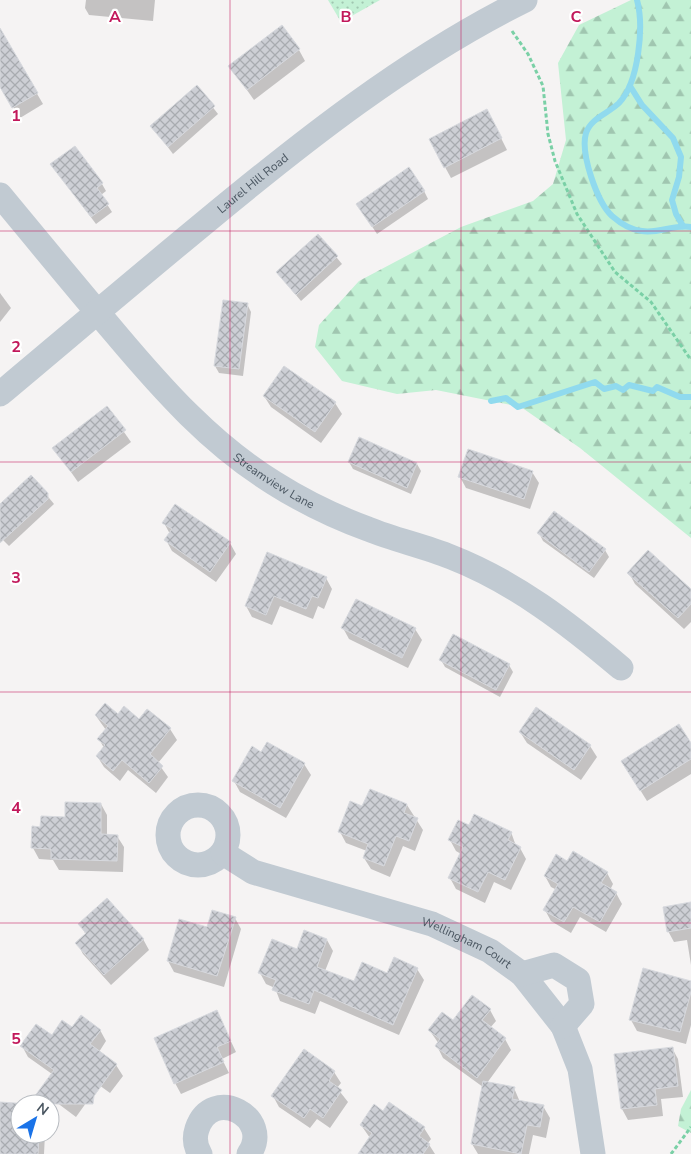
<svg xmlns="http://www.w3.org/2000/svg" width="691" height="1154" viewBox="0 0 691 1154" font-family="'Nunito Sans',sans-serif">
<style>
.forest{fill:url(#forest-firs)}
.park{fill:url(#park-dots)}
.shadow{fill:#0003}
.lines{fill:none;stroke-linecap:round;stroke-linejoin:round}
.stream{stroke:#90daee;stroke-width:6}
.building{fill:url(#building-cross-hatch);stroke:#d7d9de}
.path{stroke:#7ad0a6;stroke-width:3;stroke-dasharray:4 2.5;stroke-linecap:butt}
.minor{stroke:#c1cad2;stroke-width:25}
.grid{fill:none;stroke:#c2185b;stroke-width:1;stroke-opacity:0.55}
.labels{text-anchor:middle;stroke-width:4.5;stroke-linejoin:round;paint-order:stroke}
.street-label{font-size:12px;fill:#4a5661;stroke:#fff}
.grid-label{font-size:16px;text-anchor:middle;font-weight:bold;fill:#c2185b;stroke:#fff;stroke-width:4.5;stroke-linejoin:round;paint-order:stroke}
</style>
<defs>
<pattern id="forest-firs" width="22" height="20" patternUnits="userSpaceOnUse" patternTransform="scale(1.25)"><rect width="22" height="20" fill="#c3f1d5"/><path d="M5 1l3.5 6h-7zM16 11l3.5 6h-7z" fill="#a0c6b0"/></pattern>
<pattern id="park-dots" width="8" height="8" patternUnits="userSpaceOnUse" patternTransform="scale(1.25)"><rect width="8" height="8" fill="#c3f1d5"/><path d="M2 2h.1M6 6h.1" fill="none" stroke="#a0c6b0" stroke-width="1.8" stroke-linecap="round"/></pattern>
<pattern id="building-cross-hatch" width="8" height="8" patternUnits="userSpaceOnUse" patternTransform="scale(1.25)"><rect width="8" height="8" fill="#cdcfd5"/><path d="M0 0l8 8M0 8l8-8" fill="none" stroke="#a8abb0"/></pattern>
</defs>
<rect width="100%" height="100%" fill="#f5f3f3"/>
<g class="forest">
<polygon points="631,0 691,0 691,538 580,448 521,407 436,390 397,394 342,381 315,347 319,325 359,281 461,227 533,201 553,184 566,140 558,63 579,25"/>
<polygon points="691,1090 691,1133 678,1126 681,1109"/>
</g>
<polygon class="park" points="328,0 380,0 341,22"/>
<g class="shadow">
<polygon points="86,0 155,0 153,21 89,15 85,8"/>
<polygon points="4,37 43,104 20,118 0,85 0,39"/>
<polygon points="299,50 305,61 254,100 230,66"/>
<polygon points="197,87 218,114 173,154 152,126"/>
<polygon points="493,122 507,150 451,178 445,167"/>
<polygon points="51,164 102,184 106,191 101,195 112,212 96,224"/>
<polygon points="424,191 428,199 377,234 362,211"/>
<polygon points="318,235 342,264 301,301 277,272"/>
<polygon points="0,293 11,308 0,322"/>
<polygon points="247,304 251,312 243,376 219,373 215,366"/>
<polygon points="264,396 335,403 342,414 321,443 271,407"/>
<polygon points="107,408 131,442 78,482 54,448"/>
<polygon points="349,462 417,464 421,471 411,494 353,469"/>
<polygon points="532,472 539,483 530,509 466,488 460,477"/>
<polygon points="31,476 54,504 9,546 0,537 0,505"/>
<polygon points="164,523 230,543 236,554 216,582 172,551 166,540 170,534"/>
<polygon points="539,533 605,550 609,557 594,578 543,541"/>
<polygon points="268,554 326,578 332,589 324,609 318,606 313,619 280,606 272,625 252,617 246,606"/>
<polygon points="629,573 691,590 691,622 684,629 635,584"/>
<polygon points="343,628 415,629 422,640 408,668 349,639"/>
<polygon points="441,660 509,665 513,672 500,697 445,667"/>
<polygon points="147,710 170,729 177,740 158,763 168,777 156,793 128,770 120,781 104,767 97,756 104,748 99,739 106,730 96,716 118,716 139,721"/>
<polygon points="520,732 590,746 597,757 581,780 527,743"/>
<polygon points="691,745 691,774 647,801 629,772"/>
<polygon points="262,754 304,764 311,775 286,818 240,792 234,781"/>
<polygon points="370,791 407,805 423,830 415,851 403,846 390,877 371,869 364,858 367,851 346,843 340,832 363,808"/>
<polygon points="101,804 107,815 107,835 117,836 124,847 123,872 59,870 53,860 39,859 33,848 33,828 42,828"/>
<polygon points="469,827 511,832 516,846 520,848 526,859 511,890 494,882 485,903 456,889 450,878 461,854 456,851 450,840"/>
<polygon points="568,862 607,873 613,884 610,890 616,893 622,904 606,932 580,917 571,933 551,921 545,910 557,890 551,887 545,876"/>
<polygon points="691,903 691,965 687,940 674,942 668,931"/>
<polygon points="235,918 241,929 224,987 174,972 168,961 207,928"/>
<polygon points="80,924 143,939 149,950 111,985 83,954 77,943 86,935"/>
<polygon points="305,932 327,940 333,951 325,971 355,983 417,969 424,980 399,1035 320,1001 315,1014 280,1001 275,988 266,984 260,973 298,950"/>
<polygon points="691,983 691,1025 686,1044 637,1031 631,1020"/>
<polygon points="490,1010 496,1021 490,1028 505,1039 511,1050 487,1083 514,1088 520,1102 543,1106 550,1118 546,1138 533,1135 529,1154 478,1154 472,1144 483,1087 443,1058 437,1046 439,1044 430,1031"/>
<polygon points="217,1012 236,1052 222,1059 229,1073 181,1094 175,1083"/>
<polygon points="73,1029 100,1030 106,1041 99,1052 116,1065 123,1076 110,1093 99,1085 76,1117 48,1096 47,1104 30,1104 52,1074 28,1057 22,1046"/>
<polygon points="672,1048 678,1059 683,1097 661,1099 663,1116 628,1120 622,1109"/>
<polygon points="334,1072 341,1083 337,1088 348,1102 330,1128 317,1119 310,1128 279,1107 273,1096"/>
<polygon points="0,1103 20,1105 20,1134 45,1134 44,1154 0,1154"/>
<polygon points="389,1104 424,1128 431,1139 428,1143 435,1154 359,1154 370,1138 361,1125 383,1112"/>
</g>
<g class="lines">
<g class="stream">
<path d="M637 0C644 26 639 82 619 103 609 113 591 118 586 133 580 153 597 202 612 216 620 223 631 230 642 231 658 234 675 224 691 227"/>
<polyline points="630,86 642,105 673,138 681,157 679,177 672,200 676,214 683,226"/>
<polyline points="491,401 506,398 518,407 595,382 604,389 616,386 623,390 629,385 653,391 657,387 680,397 691,397"/>
</g>
</g>
<g class="building">
<polygon points="282,25 300,49 247,90 228,66"/>
<polygon points="0,28 38,93 12,108 0,87"/>
<polygon points="197,85 215,106 168,147 150,126"/>
<polygon points="487,109 502,138 444,168 429,139"/>
<polygon points="75,146 103,183 97,188 109,204 91,217 50,164"/>
<polygon points="409,167 425,191 372,227 356,204"/>
<polygon points="318,234 338,256 296,295 276,272"/>
<polygon points="223,300 248,303 239,369 214,366"/>
<polygon points="284,366 336,402 315,432 263,396"/>
<polygon points="107,406 126,430 71,472 52,448"/>
<polygon points="359,437 417,463 407,488 348,462"/>
<polygon points="468,449 533,471 524,499 458,477"/>
<polygon points="31,475 48,493 48,499 0,543 0,504"/>
<polygon points="175,504 231,542 210,572 164,540 172,529 162,523"/>
<polygon points="554,511 606,549 589,572 537,533"/>
<polygon points="648,550 691,589 691,604 678,618 627,573"/>
<polygon points="267,552 327,577 318,598 312,596 306,609 274,596 266,615 245,606"/>
<polygon points="356,599 416,628 402,658 341,628"/>
<polygon points="453,634 510,664 496,690 439,660"/>
<polygon points="105,703 118,714 124,706 139,719 147,709 171,728 150,754 163,766 149,783 122,760 113,771 96,756 105,745 97,739 108,726 95,715"/>
<polygon points="536,707 591,745 574,770 519,732"/>
<polygon points="679,724 691,743 691,759 640,791 621,761"/>
<polygon points="267,742 305,763 280,808 232,781 252,746 261,752"/>
<polygon points="370,789 407,804 404,813 418,818 409,841 396,836 384,866 363,858 368,844 338,832 350,801 362,806"/>
<polygon points="65,802 101,803 101,834 118,835 117,861 51,859 51,849 31,848 32,826 40,827 41,816 65,817"/>
<polygon points="474,814 512,832 508,840 521,847 505,880 488,872 478,892 448,878 463,847 448,840 458,820 469,825"/>
<polygon points="573,851 608,872 601,883 617,892 600,922 573,907 564,922 543,910 558,884 544,876 556,854 567,861"/>
<polygon points="107,898 144,939 104,975 75,943 86,933 78,924"/>
<polygon points="691,902 691,928 667,932 663,907"/>
<polygon points="212,910 236,917 217,976 167,961 179,919 207,927"/>
<polygon points="304,930 327,939 317,967 354,981 362,962 387,973 394,957 418,968 393,1025 314,990 309,1004 272,990 276,980 258,973 272,939 297,949"/>
<polygon points="643,968 691,981 691,992 680,1032 629,1020"/>
<polygon points="472,995 491,1009 482,1020 506,1038 477,1078 435,1046 440,1039 428,1030 442,1012 453,1020"/>
<polygon points="217,1010 231,1041 217,1047 224,1062 174,1084 154,1038"/>
<polygon points="81,1015 101,1030 90,1044 117,1064 94,1096 93,1104 20,1104 20,1134 39,1134 38,1154 0,1154 0,1102 29,1104 54,1070 20,1046 36,1024 52,1035 62,1020 72,1027"/>
<polygon points="673,1047 678,1086 655,1089 657,1105 621,1109 614,1054"/>
<polygon points="304,1049 335,1071 329,1081 342,1090 323,1118 310,1109 304,1118 271,1096"/>
<polygon points="483,1081 515,1087 512,1099 544,1105 540,1127 527,1125 521,1154 471,1144"/>
<polygon points="389,1102 425,1127 419,1136 430,1144 423,1154 358,1154 372,1133 360,1125 374,1104 383,1111"/>
</g>
<g class="lines">
<g class="path">
<polyline points="512,31 528,54 543,86 548,134 555,161 577,214 615,272 651,302 691,360"/>
<polyline points="671,1154 691,1127"/>
</g>
<g class="minor">
<path id="s1" d="M0 195C38 241 76 287 115 333 163 390 211 444 274 483 304 502 335 517 368 529 395 540 424 546 451 557 515 582 569 624 621 668"/>
<path id="s2" d="M0 394C68 337 135 280 203 224 303 141 408 58 525 0"/>
<circle cx="198" cy="835" r="30"/>
<path id="s3" d="M223 853 253 872 432 924 490 951 522 974 563 1026 580 1069 593 1154"/>
<polyline points="522,974 554,965 578,980 582,1004 563,1026"/>
<path d="M200 1154C195 1146 194 1138 197 1129 212 1084 274 1118 249 1154"/>
</g>
</g>
<path class="grid" d="M230 0V1154M461 0V1154M0 231H691M0 462H691M0 692H691M0 923H691"/>
<g class="labels">
<g class="street-label">
<text dy="4" stroke="none"><textPath href="#s2" startOffset="329">Laurel Hill Road</textPath></text>
<text dy="4" stroke="none"><textPath href="#s1" startOffset="398">Streamview Lane</textPath></text>
<text dy="4" stroke="none"><textPath href="#s3" startOffset="261">Wellingham Court</textPath></text>
</g>
</g>
<g class="grid-label">
<text x="115" y="22">A</text>
<text x="346" y="22">B</text>
<text x="576" y="22">C</text>
<text x="16" y="121">1</text>
<text x="16" y="352">2</text>
<text x="16" y="583">3</text>
<text x="16" y="813">4</text>
<text x="16" y="1044">5</text>
</g>
<g transform="translate(35 1119) rotate(38)"><circle r="24" fill="#ffffff" stroke="#b7bbc0"/>
<path d="M0-4L9 19L0 12L-9 19Z" fill="#1a73e8"/>
<text y="-8" font-size="14" font-weight="bold" text-anchor="middle" fill="#4a5661">N</text>
</g>
</svg>
